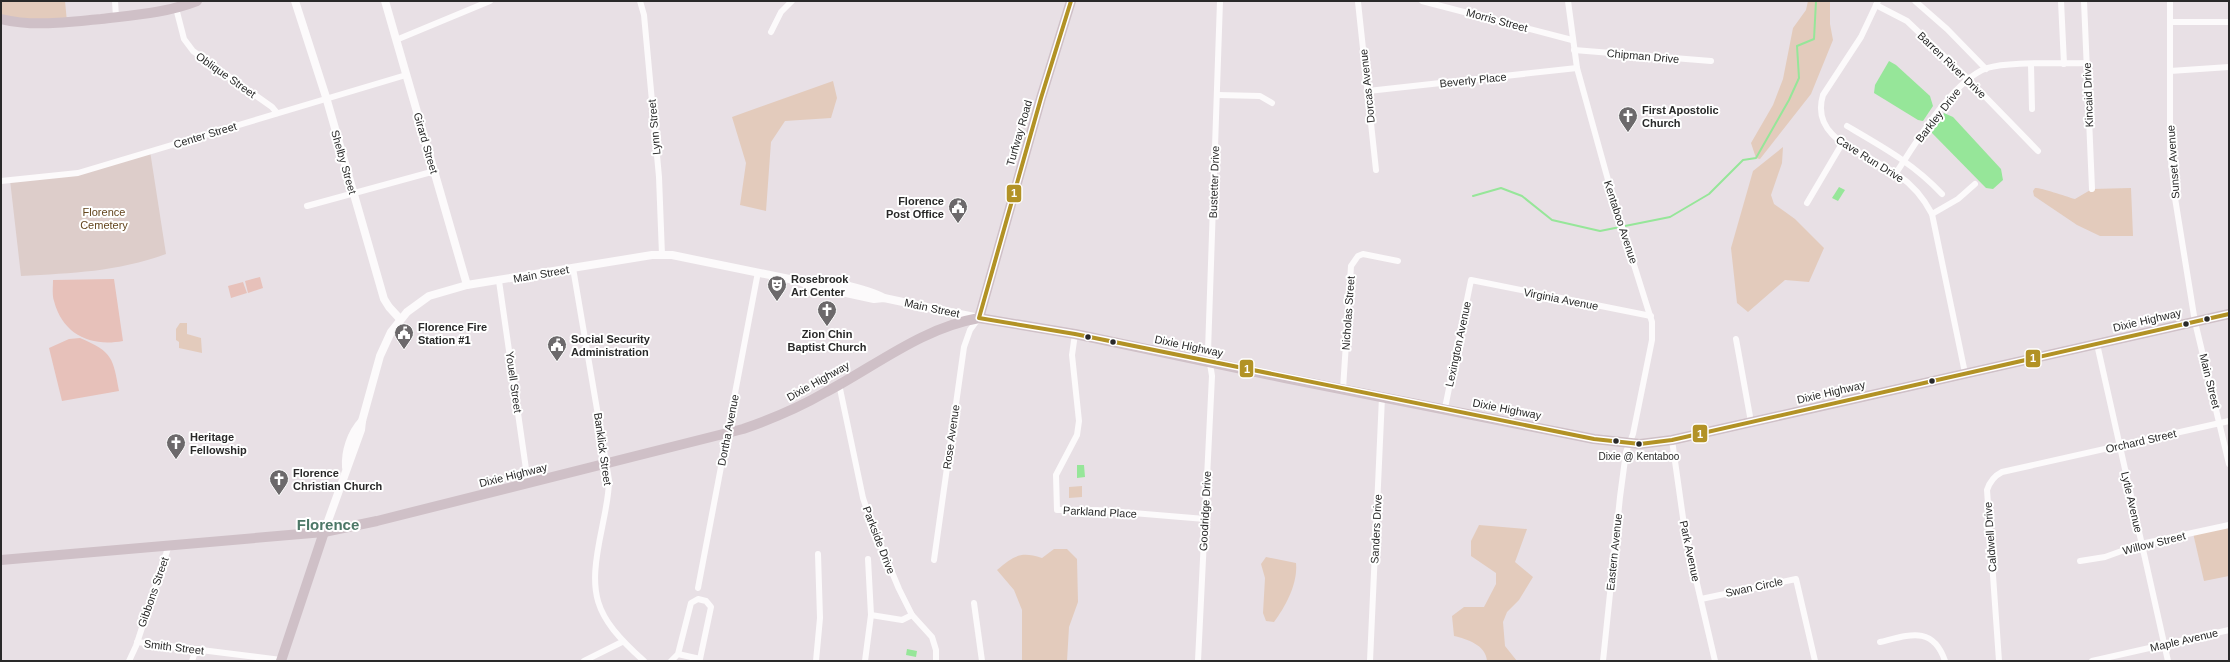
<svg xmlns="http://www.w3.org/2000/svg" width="2230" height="662" viewBox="0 0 2230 662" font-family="Arial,sans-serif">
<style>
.green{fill:#e3cbbc}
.cemetery{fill:#ddcdca}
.pitch{fill:#e7c1ba}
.water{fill:#96e699}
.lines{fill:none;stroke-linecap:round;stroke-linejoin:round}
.stream{stroke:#96e699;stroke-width:2}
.minor{stroke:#fcfafb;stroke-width:6}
.tertiary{stroke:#fcfafb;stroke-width:8}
.primary{stroke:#cfc0c7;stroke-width:10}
.bus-1-casing{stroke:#fff;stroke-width:7}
.bus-1{stroke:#b29225;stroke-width:4}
.bus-dot{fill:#292929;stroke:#fff;stroke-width:1.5}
.labels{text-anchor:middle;stroke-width:4;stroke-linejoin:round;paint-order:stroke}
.bus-label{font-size:10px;fill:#292929;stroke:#fff}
.street-label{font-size:11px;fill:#292929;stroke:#fff}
.poi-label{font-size:11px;font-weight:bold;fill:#292929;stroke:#fff;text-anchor:start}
.park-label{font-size:11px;fill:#63451d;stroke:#fff}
.district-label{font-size:15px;font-weight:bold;fill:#4c7867;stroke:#fff}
.line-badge{stroke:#fff;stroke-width:1.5}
.badge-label{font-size:11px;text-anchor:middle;font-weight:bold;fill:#fff}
</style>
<rect width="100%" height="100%" fill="#e8e0e5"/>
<g class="green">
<polygon points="1,1 65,1 67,22 1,19"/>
<polygon points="1808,1 1830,1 1830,24 1833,40 1811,94 1760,159 1756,158 1751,143 1773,105 1783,79 1793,28 1806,10"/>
<polygon points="833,81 837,98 831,118 785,121 771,142 766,211 740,205 746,163 732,117"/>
<polygon points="1783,147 1782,163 1771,195 1774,204 1795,219 1824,248 1809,282 1785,280 1748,312 1737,303 1731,248 1753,171"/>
<path d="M2035 188C2043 188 2064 196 2075 199L2092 189 2131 188 2133 236H2100L2077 225 2034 196 2033 191Z"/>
<polygon points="180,323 187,323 187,334 201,338 202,353 179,348 179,342 176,340 176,329"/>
<polygon points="1082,486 1082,497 1069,498 1069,487"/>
<path d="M1479 525 1527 529 1515 562 1533 577 1519 600 1507 612 1503 622 1505 646 1517 661H1487C1486 645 1467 639 1454 636L1452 616 1464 607H1484L1496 584V573L1471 556V541Z"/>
<polygon points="2229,525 2229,576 2204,581 2193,533"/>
<path d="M1054 549H1067L1077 559 1078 602 1069 627 1067 661H1022V610L1014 590 997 570C1014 556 1020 551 1042 558Z"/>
<path d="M1266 557 1296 563C1298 583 1286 606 1274 622L1266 621 1263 613 1265 578 1261 564Z"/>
</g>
<path class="cemetery" d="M150 151 166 254C116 272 73 273 21 276L10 180 78 173Z"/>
<g class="pitch">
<polygon points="260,277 263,288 248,293 245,281"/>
<path d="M114 279 123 341C91 347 63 335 54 301 52 295 53 287 53 280Z"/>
<polygon points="243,282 247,293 231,298 228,286"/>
<path d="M80 338C113 352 113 358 119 391L62 401 49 348 69 339Z"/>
</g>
<g class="water">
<polygon points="1889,61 1896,65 1930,96 1933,106 1923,121 1918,120 1874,93 1875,85"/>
<polygon points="1944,113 1953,117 2001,169 2003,180 1993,189 1986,188 1931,132"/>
<polygon points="1839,187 1845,190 1838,201 1832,198"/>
<polygon points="1077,465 1084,465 1085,477 1077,478"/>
<polygon points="907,649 917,651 916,657 906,655"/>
</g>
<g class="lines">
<polyline class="stream" points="1473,196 1501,188 1522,196 1552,220 1600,231 1670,217 1709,194 1743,160 1756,158 1789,100 1799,78 1797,46 1814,39 1816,1"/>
<g class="minor">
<polyline points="115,1 116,17"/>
<polyline points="640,1 644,15 659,177 662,255"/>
<polyline points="1422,1 1572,40"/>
<polyline points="1568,1 1577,68 1613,198 1652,322 1652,340 1633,434 1626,452 1620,497 1603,661"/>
<path d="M1878 1 1861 37 1823 95C1809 141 1868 153 1898 175 1913 185 1923 197 1932 214L1965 373"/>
<polyline points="1915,1 1947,29 1986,69"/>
<polyline points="2061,1 2064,64"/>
<polyline points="2084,1 2092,189"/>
<polyline points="2170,1 2170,151 2175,198 2195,322 2229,464"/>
<polyline points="1358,2 1376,170"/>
<polyline points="1876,5 1907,21 1969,80 2038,151"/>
<polyline points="176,8 184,39 193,51 272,107 277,113"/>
<polyline points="2170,22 2229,22"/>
<polyline points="771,32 781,12 792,1"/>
<polyline points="396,40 490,1"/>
<polyline points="1574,50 1711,61"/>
<polyline points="2031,65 2032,109"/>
<polyline points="2170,71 2229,67"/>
<polyline points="1368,91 1577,68"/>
<polyline points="1218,95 1260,96 1272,103"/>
<path d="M1847 126C1883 147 1914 164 1942 194"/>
<path d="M1896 173C1916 143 1952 81 1987 68 2010 61 2060 64 2087 63"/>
<polyline points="1,181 78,173 406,75"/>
<polyline points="1807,203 1843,142"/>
<polyline points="307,206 435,171"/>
<polyline points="1932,214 1958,199 1975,184"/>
<path d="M573 268 609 480C609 496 605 512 602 528 588 595 592 614 644 661"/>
<polyline points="499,281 528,483"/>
<polyline points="1075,334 1072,355 1079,421 1077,435 1056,475 1057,510 1097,510 1205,519"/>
<polyline points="1736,339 1751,422"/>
<polyline points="2097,344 2168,661"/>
<polyline points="839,384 863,498 871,522 899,589 912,615 932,637 936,650 936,661"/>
<polyline points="1343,389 1351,266 1358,256 1363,254 1398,261"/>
<polyline points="1445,408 1471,280 1651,316"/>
<polyline points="1672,440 1685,532 1715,661"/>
<polyline points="934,560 964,347 970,330 978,319"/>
<polyline points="2080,561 2105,557 2141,544 2229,525"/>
<polyline points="698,588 758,272"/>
<polyline points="1701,599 1796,579 1815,661"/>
<polyline points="974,603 982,661"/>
<polyline points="871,615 902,620 912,615"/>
<polyline points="137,642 281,660"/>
<path d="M1880 642C1909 635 1933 625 1945 661"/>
<polyline points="129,661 136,646 169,545"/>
<polyline points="192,661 196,649"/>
<polyline points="584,661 622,642"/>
<polyline points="671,661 678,654 691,603 698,599 706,601 711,607 700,659 678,654"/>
<polyline points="816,661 820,618 818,554"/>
<polyline points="865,661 871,615 868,559"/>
<polyline points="1198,661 1212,376 1208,351 1220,1"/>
<polyline points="1370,661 1382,397"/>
<path d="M1999 661 1987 490C1990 481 1994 476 2002 472L2229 421"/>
<polyline points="2092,661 2229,630"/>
</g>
<g class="tertiary">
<polyline points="295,1 326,97 384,299 389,307 400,319"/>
<polyline points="385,1 467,285"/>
<path d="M799 281C817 277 869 289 884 298"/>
<path d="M346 467C345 451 351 433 362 421"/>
<polyline points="324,532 361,430 362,421 380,356 391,332 407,312 429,296 467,285 652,255 672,255 799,281 809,285 874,299 884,298 979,318"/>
</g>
<g class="primary">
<path d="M1 19C34 27 68 22 101 19 134 15 166 13 197 1"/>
<polyline points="979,318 1041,98 1071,1"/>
<path d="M1 560 324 532 377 521 743 429C772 419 800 407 826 392 877 365 922 328 979 318L1075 334 1285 378 1594 439 1640 444 1672 440 2229 314"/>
<polyline points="281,661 324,532"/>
</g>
<defs>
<polyline id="bus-1" points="1071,1 1041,98 979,318 1075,334 1594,439 1640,444 1672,440 2229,314"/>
</defs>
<use href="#bus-1" class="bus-1-casing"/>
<use href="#bus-1" class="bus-1"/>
</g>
<defs>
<symbol id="church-pin" viewBox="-11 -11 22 30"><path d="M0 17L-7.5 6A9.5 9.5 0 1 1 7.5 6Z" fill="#6c696b" stroke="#fff"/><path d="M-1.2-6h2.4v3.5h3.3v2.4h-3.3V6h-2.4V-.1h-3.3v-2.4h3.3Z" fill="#fff"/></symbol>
<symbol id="civic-pin" viewBox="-11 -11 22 30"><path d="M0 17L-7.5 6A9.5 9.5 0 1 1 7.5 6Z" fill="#6c696b" stroke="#fff"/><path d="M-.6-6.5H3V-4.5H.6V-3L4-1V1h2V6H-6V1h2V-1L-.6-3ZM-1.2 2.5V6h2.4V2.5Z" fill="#fff"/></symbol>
<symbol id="theatre-pin" viewBox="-11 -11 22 30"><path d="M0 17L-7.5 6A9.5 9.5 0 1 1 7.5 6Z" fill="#6c696b" stroke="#fff"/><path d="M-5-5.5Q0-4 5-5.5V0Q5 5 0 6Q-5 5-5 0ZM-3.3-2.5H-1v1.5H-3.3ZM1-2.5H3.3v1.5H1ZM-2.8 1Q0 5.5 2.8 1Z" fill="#fff"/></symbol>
</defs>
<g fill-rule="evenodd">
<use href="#church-pin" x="1617" y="105" width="22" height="30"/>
<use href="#civic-pin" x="947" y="196" width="22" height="30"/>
<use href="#theatre-pin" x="766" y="274" width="22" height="30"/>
<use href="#church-pin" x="816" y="299" width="22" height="30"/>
<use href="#civic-pin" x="393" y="322" width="22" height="30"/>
<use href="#civic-pin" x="546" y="334" width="22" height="30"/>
<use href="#church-pin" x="165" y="432" width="22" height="30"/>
<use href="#church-pin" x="268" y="468" width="22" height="30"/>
</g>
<g class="bus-dot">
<circle cx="2207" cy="319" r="3.5"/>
<circle cx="2186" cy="324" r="3.5"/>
<circle cx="1088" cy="337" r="3.5"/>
<circle cx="1113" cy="342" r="3.5"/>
<circle cx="1932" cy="381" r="3.5"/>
<circle cx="1616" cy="441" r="3.5"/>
<circle cx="1639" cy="444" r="3.5"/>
</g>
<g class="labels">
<g class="bus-label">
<text x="1639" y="460">Dixie @ Kentaboo</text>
</g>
<g class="street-label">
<text transform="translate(1497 20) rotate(15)" y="4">Morris Street</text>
<text transform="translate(1643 56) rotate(5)" y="4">Chipman Drive</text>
<text transform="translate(1952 65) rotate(44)" y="4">Barren River Drive</text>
<text transform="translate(226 75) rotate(35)" y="4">Oblique Street</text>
<text transform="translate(1473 80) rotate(-6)" y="4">Beverly Place</text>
<text transform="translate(1367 86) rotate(-96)" y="4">Dorcas Avenue</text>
<text transform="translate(2088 95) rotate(-92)" y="4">Kincaid Drive</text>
<text transform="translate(1938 115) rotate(-52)" y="4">Barkley Drive</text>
<text transform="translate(654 127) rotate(-95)" y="4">Lynn Street</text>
<text transform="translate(1019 133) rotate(-74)" y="4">Turfway Road</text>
<text transform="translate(205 135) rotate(-17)" y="4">Center Street</text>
<text transform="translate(426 143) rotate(74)" y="4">Girard Street</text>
<text transform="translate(1870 159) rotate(32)" y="4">Cave Run Drive</text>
<text transform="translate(344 162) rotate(74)" y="4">Shelby Street</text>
<text transform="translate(2173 162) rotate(-94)" y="4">Sunset Avenue</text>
<text transform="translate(1214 182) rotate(-88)" y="4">Bustetter Drive</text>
<text transform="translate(1621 222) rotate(72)" y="4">Kentaboo Avenue</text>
<text transform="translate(541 274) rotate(-10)" y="4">Main Street</text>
<text transform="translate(1561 299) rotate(11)" y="4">Virginia Avenue</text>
<text transform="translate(932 308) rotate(12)" y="4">Main Street</text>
<text transform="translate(1348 313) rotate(-86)" y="4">Nicholas Street</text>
<text transform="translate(2147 320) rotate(-13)" y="4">Dixie Highway</text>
<text transform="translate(1458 344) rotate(-78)" y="4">Lexington Avenue</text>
<text transform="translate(1189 346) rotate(12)" y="4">Dixie Highway</text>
<text transform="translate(818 381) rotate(-29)" y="4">Dixie Highway</text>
<text transform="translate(2210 381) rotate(76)" y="4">Main Street</text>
<text transform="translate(514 382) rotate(82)" y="4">Youell Street</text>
<text transform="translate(1831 392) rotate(-13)" y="4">Dixie Highway</text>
<text transform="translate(1507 409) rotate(11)" y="4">Dixie Highway</text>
<text transform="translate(728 430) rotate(-79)" y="4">Dortha Avenue</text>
<text transform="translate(951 437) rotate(-82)" y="4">Rose Avenue</text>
<text transform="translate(2141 441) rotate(-13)" y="4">Orchard Street</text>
<text transform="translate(603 449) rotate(82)" y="4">Banklick Street</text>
<text transform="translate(513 475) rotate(-14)" y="4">Dixie Highway</text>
<text transform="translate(2132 502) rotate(77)" y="4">Lytle Avenue</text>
<text transform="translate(1205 511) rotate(-87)" y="4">Goodridge Drive</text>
<text transform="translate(1100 512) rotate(3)" y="4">Parkland Place</text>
<text transform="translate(1376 529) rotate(-87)" y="4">Sanders Drive</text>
<text transform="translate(1990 537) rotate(-94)" y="4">Caldwell Drive</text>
<text transform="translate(879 540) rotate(69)" y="4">Parkside Drive</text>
<text transform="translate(2154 543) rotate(-14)" y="4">Willow Street</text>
<text transform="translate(1690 551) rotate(78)" y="4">Park Avenue</text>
<text transform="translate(1614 552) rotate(-84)" y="4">Eastern Avenue</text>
<text transform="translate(1754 587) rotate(-12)" y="4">Swan Circle</text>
<text transform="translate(153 592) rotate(-71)" y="4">Gibbons Street</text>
<text transform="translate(2184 640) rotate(-13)" y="4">Maple Avenue</text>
<text transform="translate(174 647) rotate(7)" y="4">Smith Street</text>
</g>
<g class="poi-label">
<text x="1642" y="114">First Apostolic<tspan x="1642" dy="13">Church</tspan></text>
<text x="944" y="205" text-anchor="end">Florence<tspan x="944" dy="13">Post Office</tspan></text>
<text x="791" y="283">Rosebrook<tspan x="791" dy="13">Art Center</tspan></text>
<text x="418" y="331">Florence Fire<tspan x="418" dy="13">Station #1</tspan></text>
<text x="827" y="338" text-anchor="middle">Zion Chin<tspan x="827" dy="13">Baptist Church</tspan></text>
<text x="571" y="343">Social Security<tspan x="571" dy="13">Administration</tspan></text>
<text x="190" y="441">Heritage<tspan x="190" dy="13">Fellowship</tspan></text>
<text x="293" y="477">Florence<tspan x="293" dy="13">Christian Church</tspan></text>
</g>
<g class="park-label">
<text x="104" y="216">Florence<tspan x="104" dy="13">Cemetery</tspan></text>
</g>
<g class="district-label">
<text x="328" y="530">Florence</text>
</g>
</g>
<g class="line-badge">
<rect x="1006" y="184" width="16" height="19" rx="4" fill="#b29225"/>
<rect x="2025" y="349" width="16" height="19" rx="4" fill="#b29225"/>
<rect x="1239" y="359" width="15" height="19" rx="4" fill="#b29225"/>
<rect x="1692" y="424" width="16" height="19" rx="4" fill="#b29225"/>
</g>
<g class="badge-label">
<text x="1014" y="197">1</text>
<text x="2033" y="362">1</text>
<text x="1247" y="373">1</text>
<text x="1700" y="438">1</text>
</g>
<rect width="2230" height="662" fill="none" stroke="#292929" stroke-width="4"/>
</svg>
